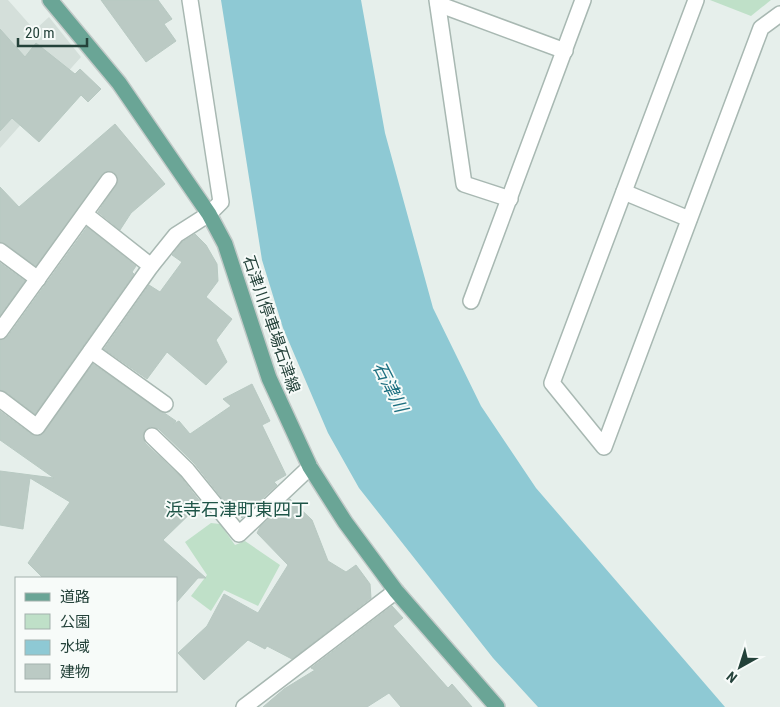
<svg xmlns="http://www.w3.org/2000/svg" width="780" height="707" viewBox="0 0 780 707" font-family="'Roboto Condensed','Noto Sans JP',sans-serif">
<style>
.built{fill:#d4dfda}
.green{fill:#bfe0c8}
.water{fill:#8ec9d4}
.building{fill:#bbcac4;stroke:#b8c9c2}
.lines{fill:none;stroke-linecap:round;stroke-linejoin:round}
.minor-casing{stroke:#a8b8b2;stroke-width:18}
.major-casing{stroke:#c2cac8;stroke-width:18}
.minor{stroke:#fff;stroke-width:15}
.major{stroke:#6aa596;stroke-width:15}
.labels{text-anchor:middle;stroke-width:4;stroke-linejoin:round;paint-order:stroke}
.street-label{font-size:16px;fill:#24423a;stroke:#f7fbf9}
.water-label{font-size:18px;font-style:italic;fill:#1c6f80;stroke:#f7fbf9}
.neighbourhood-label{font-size:18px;fill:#1f5548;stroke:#f7fbf9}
</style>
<rect width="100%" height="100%" fill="#e6efeb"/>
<polygon class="built" points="0,0 8,0 31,26 37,28 49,17 81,57 0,148"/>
<g class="green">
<polygon points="710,0 771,0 751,16"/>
<polygon points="211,523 220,524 235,545 245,541 280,565 258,606 224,590 211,611 191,596 207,575 185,542"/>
</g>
<polygon class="water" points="221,0 361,0 385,133 433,308 481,406 536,488 725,707 538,707 493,658 359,488 328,433 283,328 262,260"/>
<g class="building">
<polygon points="101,0 158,0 172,19 164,24 176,41 146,62"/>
<polygon points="0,29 25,57 36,43 75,74 80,69 101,89 88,102 81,95 39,142 12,118 0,131"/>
<polygon points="115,124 165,184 131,213 120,230 98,212 118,181 114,172 105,172 36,266 0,242 0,187 19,207"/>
<polygon points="87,227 136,266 132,272 134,274 35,414 6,392 0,390 0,340 8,336"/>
<polygon points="195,234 206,245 217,264 218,281 206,297 232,319 216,340 227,362 206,385 167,352 147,379 104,349 149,285 160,292 182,262 172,255 182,242"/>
<polygon points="0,263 25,281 0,315"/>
<polygon points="93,364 176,421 173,424 179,421 190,434 231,406 223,399 252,384 270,421 262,425 286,475 274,482 277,485 242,518 231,506 229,507 194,463 159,429 150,427 143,433 145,443 180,476 201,503 163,540 206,578 198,578 176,603 176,578 43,578 28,563 70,502 30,478 23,529 0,525 0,471 54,478 0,440 0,411 31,434 41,435"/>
<polygon points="290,499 312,520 328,561 346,572 356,565 370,584 371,598 292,659 267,646 265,649 248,640 204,680 178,653 207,626 224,594 258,613 288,565 257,533 260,527"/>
<polygon points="392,606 403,618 393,626 448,688 452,684 472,707 401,707 389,693 367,707 263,707 284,689 315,670 311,668"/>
</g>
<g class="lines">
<defs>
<g id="minor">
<polyline points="437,0 464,184 510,199"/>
<polyline points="696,0 552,383 604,447 761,28 780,14"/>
<polyline points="438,4 565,51"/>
<polyline points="624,192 689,219"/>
<polyline points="85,214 151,266"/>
<polyline points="0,251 38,279"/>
<polyline points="471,301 583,0"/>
<polyline points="0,331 109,180"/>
<polyline points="91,351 165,404"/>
<polyline points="0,399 37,427 151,266 176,235 209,214 221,202 190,0"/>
<polyline points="152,436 187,470 239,534 310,467"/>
<polyline points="244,707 396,591"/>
</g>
<polyline id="major" points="50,0 119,83 209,214 225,244 269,378 310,467 345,522 396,591 497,707"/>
</defs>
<use href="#minor" class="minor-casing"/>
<use href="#major" class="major-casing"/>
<use href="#minor" class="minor"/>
<use href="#major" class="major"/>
</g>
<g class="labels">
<g class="street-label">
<text transform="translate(272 324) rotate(71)" y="6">石津川停車場石津線</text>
</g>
<g class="water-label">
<text transform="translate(390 387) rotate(63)" y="6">石津川</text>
</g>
<g class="neighbourhood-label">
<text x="237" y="516">浜寺石津町東四丁</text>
</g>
</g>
<rect x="15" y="577" width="162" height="115" fill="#f7fbf9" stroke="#a3b1ad"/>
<rect x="25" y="593" width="25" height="8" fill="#6aa596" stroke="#a3b1ad"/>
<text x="60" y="602" font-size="15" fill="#24423a">道路</text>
<rect x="25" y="614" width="25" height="15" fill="#bfe0c8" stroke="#a3b1ad"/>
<text x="60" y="627" font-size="15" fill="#24423a">公園</text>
<rect x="25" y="640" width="25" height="15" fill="#8ec9d4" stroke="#a3b1ad"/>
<text x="60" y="652" font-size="15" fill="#24423a">水域</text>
<rect x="25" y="664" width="25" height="15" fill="#bbcac4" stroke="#a3b1ad"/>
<text x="60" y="677" font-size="15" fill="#24423a">建物</text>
<g transform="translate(740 667) rotate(219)" stroke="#f7fbf9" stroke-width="4" paint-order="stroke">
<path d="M0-4L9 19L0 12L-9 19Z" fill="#24423a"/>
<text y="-8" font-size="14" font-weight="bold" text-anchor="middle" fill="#24423a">N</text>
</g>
<path d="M18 38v8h69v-8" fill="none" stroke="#24423a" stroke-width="2.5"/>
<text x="25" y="38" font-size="15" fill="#24423a" stroke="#f7fbf9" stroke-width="4" paint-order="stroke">20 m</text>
</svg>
